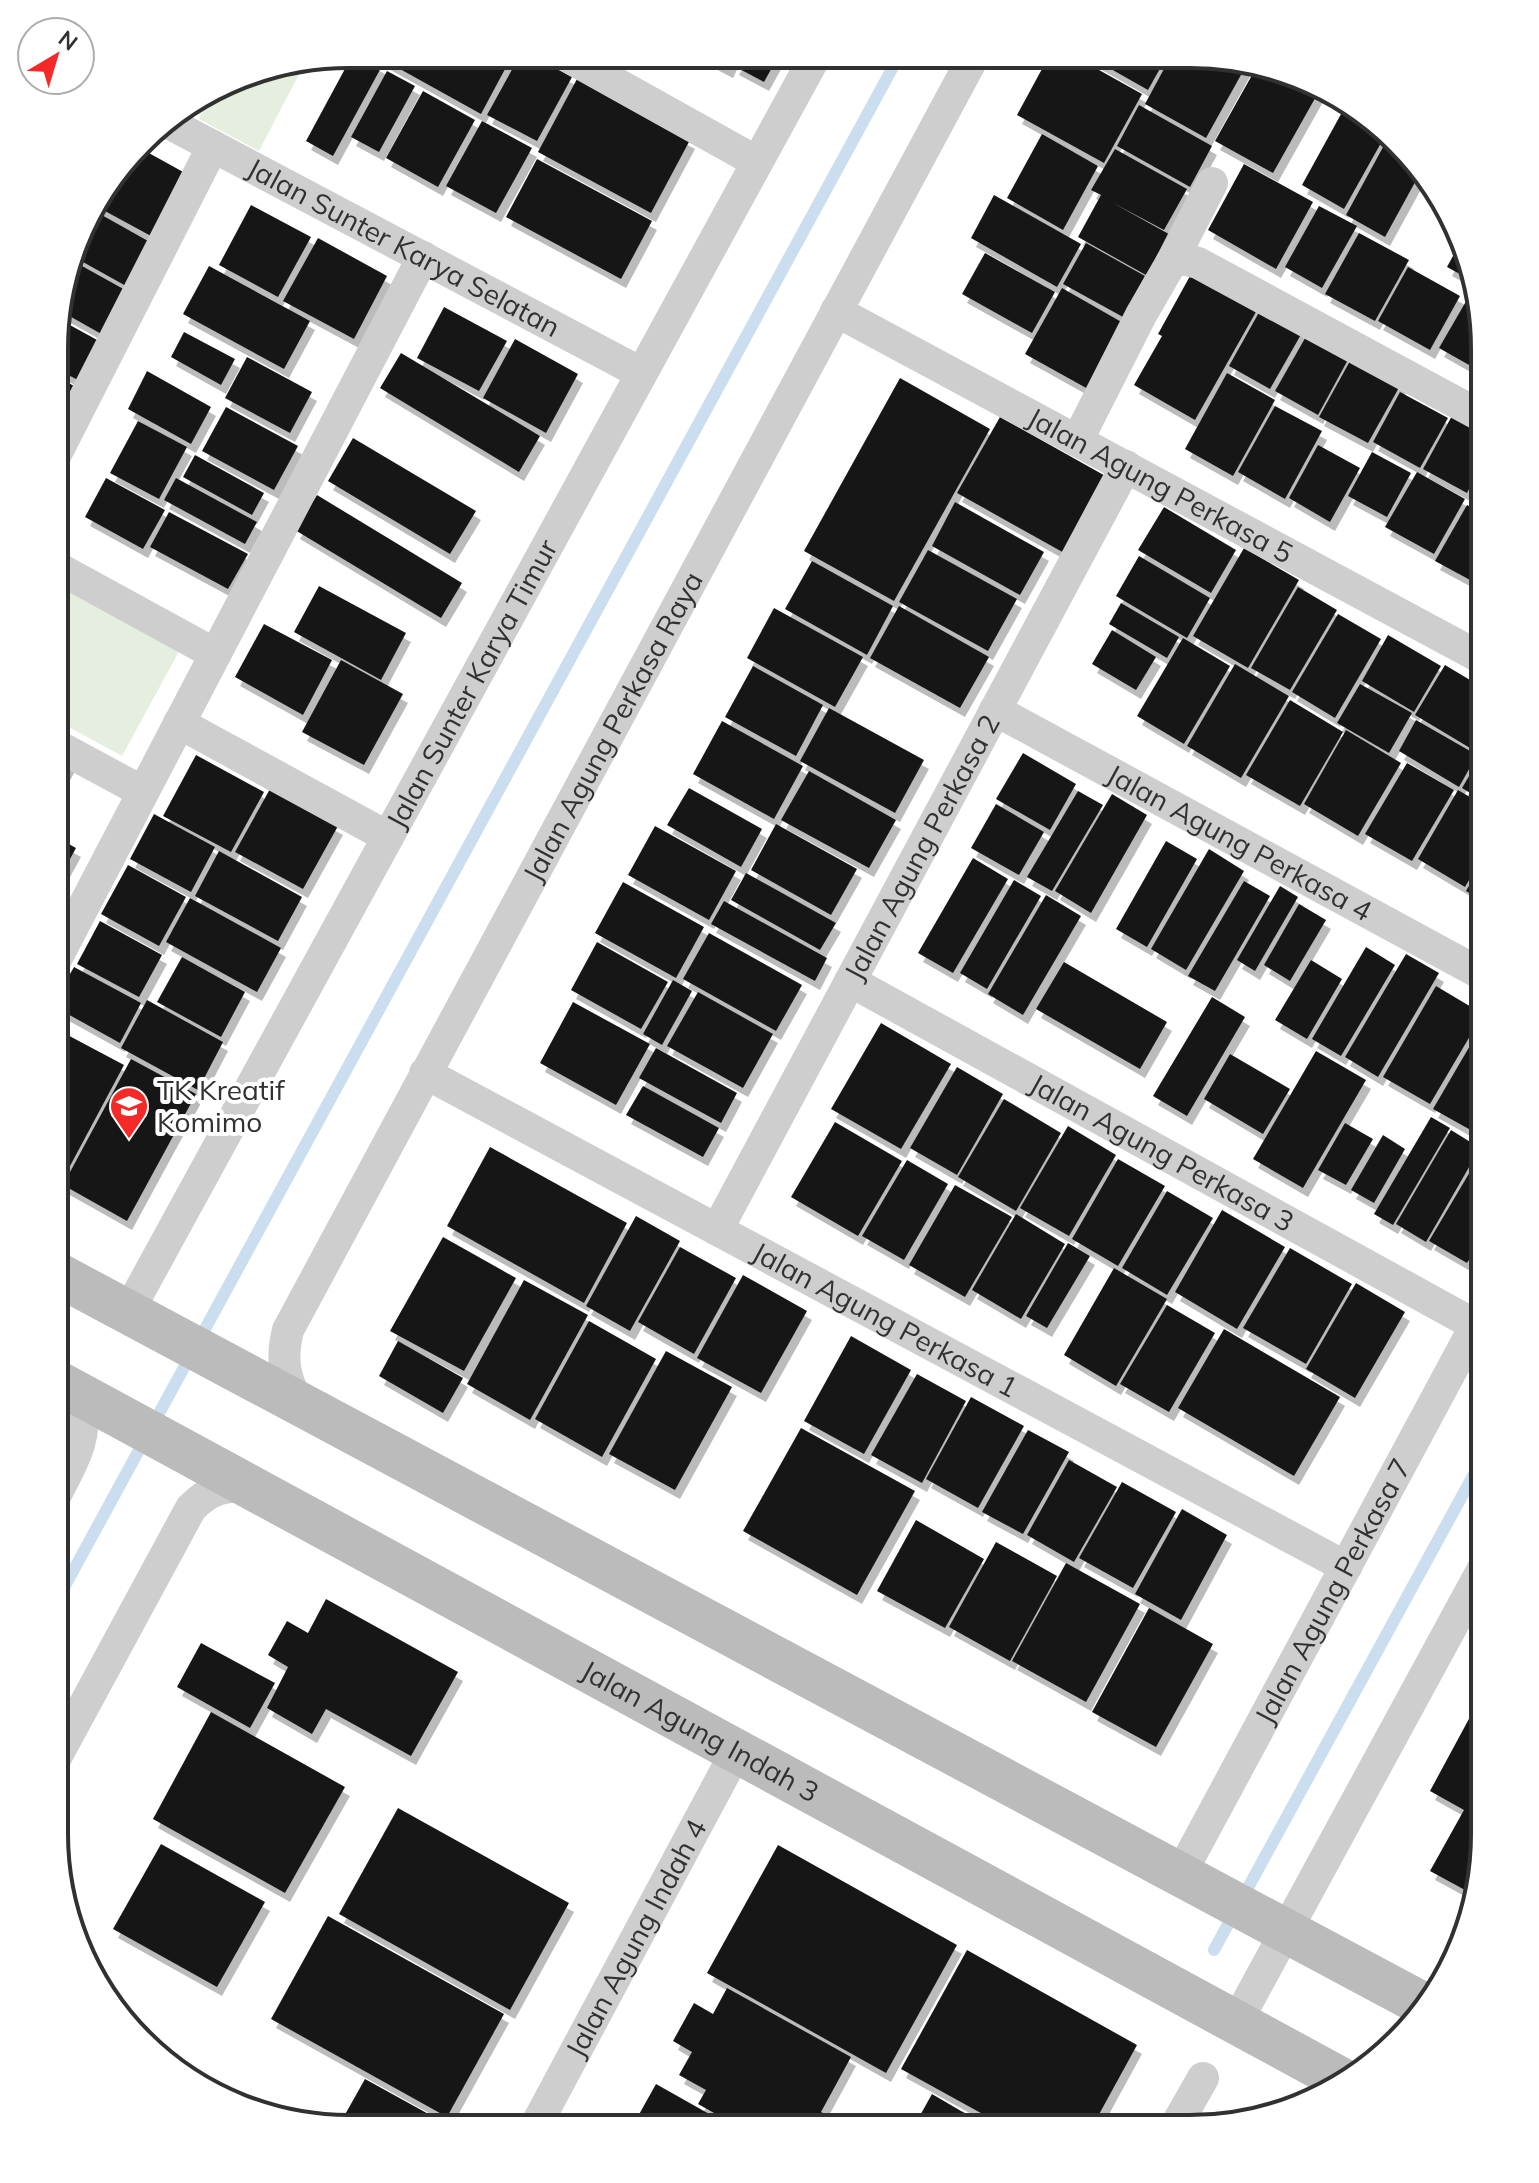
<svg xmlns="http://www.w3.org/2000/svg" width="1539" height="2183" viewBox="0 0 1539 2183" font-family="Mulish,sans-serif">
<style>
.green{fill:#e6efdf}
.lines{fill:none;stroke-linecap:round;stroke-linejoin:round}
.stream{stroke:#cadef0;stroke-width:12}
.building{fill:#181818;filter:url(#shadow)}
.street{stroke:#cecece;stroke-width:32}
.secondary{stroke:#bbb;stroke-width:44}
.labels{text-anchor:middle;stroke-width:8;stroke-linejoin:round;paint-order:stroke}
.street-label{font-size:28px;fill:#313131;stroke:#fff}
.poi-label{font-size:28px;fill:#313131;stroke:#fff;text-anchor:start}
.rim{fill:none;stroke:#313131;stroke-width:4}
</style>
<defs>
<filter id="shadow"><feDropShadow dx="5" dy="9" stdDeviation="0" flood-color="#0004"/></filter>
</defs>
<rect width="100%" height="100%" fill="#fff"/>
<g class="green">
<polygon points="306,61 259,151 199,119 213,93 253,70"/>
<polygon points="56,578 182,646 122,756 56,720"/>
</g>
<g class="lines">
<g class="stream">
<polyline points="54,1606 899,56"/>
<polyline points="1214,1950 1485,1454"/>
</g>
</g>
<g class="building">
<polygon points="353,54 360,54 382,66 333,156 306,141"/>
<polygon points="373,54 459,54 453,69 461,54 513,54 481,114"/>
<polygon points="520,55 531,55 572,77 537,141 487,115"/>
<polygon points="701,55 735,55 728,69"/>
<polygon points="740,55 779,55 764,82 734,66"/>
<polygon points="1049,56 1074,56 1142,94 1104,163 1017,115"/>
<polygon points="1088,56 1167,56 1148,90"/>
<polygon points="1171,56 1229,57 1247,64 1206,138 1145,104"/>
<polygon points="1256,68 1318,93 1273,173 1215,141"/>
<polygon points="387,71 415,86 379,152 351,137"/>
<polygon points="577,79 690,140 651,213 538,152"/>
<polygon points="423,91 475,120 438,187 386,158"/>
<polygon points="1139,105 1212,146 1190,187 1117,146"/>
<polygon points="1346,105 1369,115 1386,134 1344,209 1302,185"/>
<polygon points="482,121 532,148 496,213 446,186"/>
<polygon points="1042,134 1098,166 1063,230 1007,198"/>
<polygon points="1388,138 1419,175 1385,237 1346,215"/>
<polygon points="138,147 185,173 151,236 92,204"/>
<polygon points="1115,149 1187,189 1164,230 1113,203 1176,238 1153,279 1078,237 1101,195 1091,190"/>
<polygon points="537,159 652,221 621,279 506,217"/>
<polygon points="1244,164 1313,202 1276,269 1208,230"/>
<polygon points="994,195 1081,244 1057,287 971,238"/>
<polygon points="251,205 311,237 278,297 219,265"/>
<polygon points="1319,206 1357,226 1322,288 1285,267"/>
<polygon points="91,209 150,242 126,286 74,257"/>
<polygon points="1359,233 1409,260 1375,321 1325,294"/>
<polygon points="318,238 387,276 354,339 283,301"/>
<polygon points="1086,243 1145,276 1123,317 1063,284"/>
<polygon points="1460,243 1469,279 1447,267"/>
<polygon points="985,253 1055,292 1032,333 962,294"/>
<polygon points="73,261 136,296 112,340 57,309"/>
<polygon points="209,266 310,321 284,369 183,314"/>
<polygon points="1195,267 1261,303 1195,420 1134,385 1162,336 1158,334"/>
<polygon points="1408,267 1460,296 1430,350 1378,321"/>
<polygon points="1062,288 1125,324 1088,389 1025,354"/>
<polygon points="1472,291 1485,348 1485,374 1439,348"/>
<polygon points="444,307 507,341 479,391 417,358"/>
<polygon points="1262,307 1303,331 1270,389 1229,366"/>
<polygon points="57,318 99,341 78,380 56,369"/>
<polygon points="184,332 235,359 221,385 171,357"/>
<polygon points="1308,333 1350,356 1318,415 1275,391"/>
<polygon points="515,339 578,374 546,433 483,398"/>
<polygon points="401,353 540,436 519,472 380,388"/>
<polygon points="247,357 312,392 290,433 225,398"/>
<polygon points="1350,361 1401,384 1368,443 1319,417"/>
<polygon points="147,371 211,407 191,444 128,409"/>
<polygon points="1227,373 1275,400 1233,476 1185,449"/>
<polygon points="56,376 74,386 56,419"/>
<polygon points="900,378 990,429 894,601 804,551"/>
<polygon points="1400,392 1448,418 1420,468 1373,442"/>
<polygon points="1275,406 1322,431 1285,499 1238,472"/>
<polygon points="226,407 298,446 274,490 202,451"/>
<polygon points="1453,414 1485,431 1485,459 1467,493 1423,469"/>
<polygon points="1000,417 1109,478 1066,554 957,493"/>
<polygon points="138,421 187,447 159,499 110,473"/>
<polygon points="353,438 476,511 450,554 328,481"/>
<polygon points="1318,445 1360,468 1330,522 1289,498"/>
<polygon points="1372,452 1411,473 1387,517 1348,496"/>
<polygon points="195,455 264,493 252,515 183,477"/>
<polygon points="1485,468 1485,505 1469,496"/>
<polygon points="1417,472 1465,499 1434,554 1385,527"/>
<polygon points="106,478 165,510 143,549 85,517"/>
<polygon points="176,478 257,522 245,544 164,500"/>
<polygon points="317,495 462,583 441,618 295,530"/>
<polygon points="955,502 1044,552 1020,595 932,546"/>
<polygon points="1467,505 1485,515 1483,587 1435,561"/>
<polygon points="1164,507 1236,550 1211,593 1138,550"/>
<polygon points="169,512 248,554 228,589 150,547"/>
<polygon points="1244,548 1299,580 1248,668 1193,636"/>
<polygon points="928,550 1017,599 988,651 899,602"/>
<polygon points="1139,556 1210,598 1187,638 1116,596"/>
<polygon points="812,561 893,606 867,655 785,609"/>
<polygon points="319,586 406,633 381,680 294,632"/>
<polygon points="1298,587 1337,610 1290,690 1251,668"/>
<polygon points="1485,590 1485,617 1473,611"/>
<polygon points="1121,603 1179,637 1167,658 1109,624"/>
<polygon points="899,606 989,657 960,708 870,658"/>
<polygon points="774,608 863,657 835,707 747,658"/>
<polygon points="1338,614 1381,639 1335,718 1292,692"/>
<polygon points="264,624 332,660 303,715 235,677"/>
<polygon points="1112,630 1156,657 1136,690 1092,664"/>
<polygon points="1388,635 1441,666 1414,712 1362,681"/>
<polygon points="1183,638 1230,666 1184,744 1137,716"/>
<polygon points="341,660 403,694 364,765 302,732"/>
<polygon points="1235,664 1289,696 1241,778 1187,746"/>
<polygon points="1445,665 1485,689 1485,746 1480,754 1415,715"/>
<polygon points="753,666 823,705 796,756 725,717"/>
<polygon points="1360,684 1412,713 1389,753 1337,723"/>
<polygon points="1290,700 1343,732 1300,806 1246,775"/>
<polygon points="829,708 924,760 895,813 800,761"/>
<polygon points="1416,720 1477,755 1459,787 1399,751"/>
<polygon points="722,721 803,766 774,819 693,774"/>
<polygon points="1346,730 1401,763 1358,836 1304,804"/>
<polygon points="1485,749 1485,802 1462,788"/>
<polygon points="1023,753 1076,784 1050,830 996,799"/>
<polygon points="56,754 70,762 56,789"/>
<polygon points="196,755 264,792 231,852 163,816"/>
<polygon points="1407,763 1454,790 1412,861 1365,834"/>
<polygon points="809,771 896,820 869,868 781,820"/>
<polygon points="689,788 762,829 741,867 667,825"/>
<polygon points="270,789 338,826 303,889 235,852"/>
<polygon points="1458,790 1485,806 1485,853 1465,887 1418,859"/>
<polygon points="1078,791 1103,805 1052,891 1027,877"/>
<polygon points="1112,794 1147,815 1091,913 1055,891"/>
<polygon points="996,804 1044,832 1019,875 971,848"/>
<polygon points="154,814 215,847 191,892 130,859"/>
<polygon points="776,824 857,869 831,915 751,870"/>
<polygon points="655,826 736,871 709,920 628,875"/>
<polygon points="56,837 76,848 58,881 56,880"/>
<polygon points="1166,841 1197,859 1147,947 1116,929"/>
<polygon points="1209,849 1244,871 1186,970 1151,949"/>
<polygon points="219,851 302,897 278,941 195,896"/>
<polygon points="973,858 1008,879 953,973 918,953"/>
<polygon points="1485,858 1485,902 1466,891"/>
<polygon points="128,865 186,897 159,946 101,914"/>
<polygon points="746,873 836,923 820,950 731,900"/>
<polygon points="1014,880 1041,896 987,989 960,973"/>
<polygon points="1244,881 1270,896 1215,991 1188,976"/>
<polygon points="623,882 704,927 676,978 595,933"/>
<polygon points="1280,886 1298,897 1255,971 1237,960"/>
<polygon points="1046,895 1081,916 1023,1015 988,994"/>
<polygon points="190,898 281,948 257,992 166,942"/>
<polygon points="724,901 827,958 815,981 711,924"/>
<polygon points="1299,904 1326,920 1290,981 1264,965"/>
<polygon points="100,921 162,955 139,997 77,964"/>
<polygon points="709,933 802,985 776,1031 683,979"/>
<polygon points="597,942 668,982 641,1029 571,990"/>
<polygon points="1366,947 1395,965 1341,1056 1312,1039"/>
<polygon points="1406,954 1439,973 1378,1077 1345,1057"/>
<polygon points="182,957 245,992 221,1037 157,1002"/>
<polygon points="1311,960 1342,979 1307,1039 1275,1020"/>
<polygon points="1064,962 1167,1022 1140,1069 1036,1009"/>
<polygon points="74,967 141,1003 120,1043 55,1007 55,1000"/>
<polygon points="673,980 692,991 662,1045 643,1034"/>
<polygon points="1436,986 1483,1014 1430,1104 1383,1077"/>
<polygon points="698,992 773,1034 743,1088 667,1046"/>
<polygon points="1212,997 1245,1017 1187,1116 1153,1096"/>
<polygon points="147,1000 223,1042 198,1090 121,1048"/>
<polygon points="573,1002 650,1044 616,1105 540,1063"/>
<polygon points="1485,1020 1485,1138 1433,1109"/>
<polygon points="881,1023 951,1064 901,1149 831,1109"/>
<polygon points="60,1031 124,1065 62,1181 55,1177 55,1039"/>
<polygon points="656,1048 737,1093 721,1123 639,1078"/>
<polygon points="1316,1051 1366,1080 1303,1188 1253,1159"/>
<polygon points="1230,1054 1290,1089 1263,1134 1204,1099"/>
<polygon points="131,1059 196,1094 127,1221 63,1185"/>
<polygon points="957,1067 1003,1094 957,1175 910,1148"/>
<polygon points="643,1086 719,1128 703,1157 626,1115"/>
<polygon points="1004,1099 1061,1133 1016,1211 958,1177"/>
<polygon points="1431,1117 1450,1128 1393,1225 1374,1214"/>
<polygon points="835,1122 902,1161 858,1236 791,1197"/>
<polygon points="1345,1123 1373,1139 1346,1185 1318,1170"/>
<polygon points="1068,1126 1116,1155 1069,1236 1020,1208"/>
<polygon points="1451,1130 1480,1148 1426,1242 1396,1224"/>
<polygon points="1383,1135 1405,1149 1374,1203 1351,1190"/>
<polygon points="490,1147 627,1223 584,1303 447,1226"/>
<polygon points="1118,1159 1165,1186 1118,1266 1072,1239"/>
<polygon points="907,1160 948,1184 904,1260 862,1236"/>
<polygon points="1477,1160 1485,1164 1485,1234 1467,1263 1429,1241"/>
<polygon points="955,1185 1012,1217 965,1297 909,1265"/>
<polygon points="1167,1191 1213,1218 1167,1295 1122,1268"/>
<polygon points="1222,1210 1285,1247 1237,1329 1175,1292"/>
<polygon points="1016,1214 1065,1244 1021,1319 972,1290"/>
<polygon points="636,1216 680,1241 630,1331 586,1306"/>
<polygon points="443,1237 516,1278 464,1371 390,1331"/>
<polygon points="1068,1243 1090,1256 1047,1328 1026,1316"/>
<polygon points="680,1247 736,1278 694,1354 638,1322"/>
<polygon points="1290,1248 1352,1284 1306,1364 1243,1328"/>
<polygon points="1114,1268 1167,1299 1116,1386 1064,1355"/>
<polygon points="743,1275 807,1311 761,1393 697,1358"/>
<polygon points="524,1280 588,1315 530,1420 467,1384"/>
<polygon points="1356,1283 1405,1312 1355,1398 1306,1369"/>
<polygon points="1167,1305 1215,1333 1169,1412 1120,1384"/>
<polygon points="589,1321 656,1359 602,1457 535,1419"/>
<polygon points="1224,1329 1340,1397 1294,1476 1178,1408"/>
<polygon points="851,1336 911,1370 864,1454 804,1421"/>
<polygon points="398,1341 463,1378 443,1413 379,1376"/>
<polygon points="666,1351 732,1387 675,1490 609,1454"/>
<polygon points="917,1374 966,1401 922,1483 871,1455"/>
<polygon points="971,1397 1024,1426 978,1508 926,1479"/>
<polygon points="801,1428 915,1491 857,1595 743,1531"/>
<polygon points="1028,1430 1069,1452 1023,1534 982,1512"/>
<polygon points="1069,1460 1117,1487 1074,1562 1027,1535"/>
<polygon points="1122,1482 1176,1512 1133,1588 1079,1558"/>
<polygon points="1182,1509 1227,1535 1181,1620 1135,1594"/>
<polygon points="916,1520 984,1559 945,1628 877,1591"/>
<polygon points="996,1542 1057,1576 1010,1661 949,1627"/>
<polygon points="1066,1563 1140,1604 1086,1702 1012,1661"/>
<polygon points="326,1599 458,1672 411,1756 326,1709 312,1734 267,1708 288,1667 268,1655 287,1621 308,1633"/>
<polygon points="1149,1608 1213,1644 1156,1747 1092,1712"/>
<polygon points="201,1643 275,1683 250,1728 177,1687"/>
<polygon points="1484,1691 1484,1854 1476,1896 1430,1871 1464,1810 1430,1791"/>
<polygon points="211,1712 345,1787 285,1893 153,1819"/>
<polygon points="398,1808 569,1903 510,2010 339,1914"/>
<polygon points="161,1844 265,1902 217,1987 113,1929"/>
<polygon points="778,1845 957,1945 886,2073 707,1973"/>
<polygon points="328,1916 504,2014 447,2117 271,2019"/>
<polygon points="967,1950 1137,2045 1091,2129 1008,2128 901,2069"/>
<polygon points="727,1988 851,2057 821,2112 840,2122 837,2128 741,2128 698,2104 706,2090 679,2075 692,2052 673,2041 694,2003 713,2014"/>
<polygon points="365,2079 452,2127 338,2127"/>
<polygon points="656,2084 734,2128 632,2127"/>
<polygon points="932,2094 961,2111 994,2128 913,2128"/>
</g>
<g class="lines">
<g class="street">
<polyline points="565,55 757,162"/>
<path id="s1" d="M165 121 641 373"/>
<polyline points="1171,263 1212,183"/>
<path id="s2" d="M836 311 1485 660"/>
<polyline points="1077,441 1141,315 1171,263 1183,259 1198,263 1485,418"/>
<polyline points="56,454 213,146"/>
<polyline points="56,567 215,654"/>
<path id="s3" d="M995 710 1485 976"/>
<polyline points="179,723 388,837"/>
<polyline points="56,745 143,792"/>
<polyline points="55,961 423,257"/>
<path id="s4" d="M850 981 1475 1325"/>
<path id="s5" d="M425 1073 1346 1567"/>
<path id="s6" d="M717 1230 1126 466"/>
<path id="s7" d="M128 1312 816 55"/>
<path id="s8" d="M298 1402C284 1378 281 1358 288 1330L974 56"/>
<path d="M55 1496C75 1458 87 1440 82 1395"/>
<path d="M54 1761 191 1508C210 1489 226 1484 253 1488"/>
<path id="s9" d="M1181 1873 1485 1308"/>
<polyline points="1236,2023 1484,1567"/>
<path id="s10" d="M535 2127 737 1750"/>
<polyline points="1174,2129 1203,2078"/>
</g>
<g class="secondary">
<polyline points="55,1273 1428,2007"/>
<path id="s11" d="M55 1381 1346 2082"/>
</g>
</g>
<defs>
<symbol id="school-pin" viewBox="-11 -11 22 30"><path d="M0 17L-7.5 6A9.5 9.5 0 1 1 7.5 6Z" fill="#f42a28" stroke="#fff"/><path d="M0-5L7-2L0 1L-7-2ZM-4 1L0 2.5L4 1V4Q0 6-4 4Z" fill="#fff"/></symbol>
</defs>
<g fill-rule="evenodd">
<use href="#school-pin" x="107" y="1084" width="44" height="60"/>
</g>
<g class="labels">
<g class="street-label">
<text dy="10" stroke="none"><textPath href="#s1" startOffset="270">Jalan Sunter Karya Selatan</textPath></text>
<text dy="10" stroke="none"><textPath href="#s2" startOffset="368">Jalan Agung Perkasa 5</textPath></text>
<text dy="10" stroke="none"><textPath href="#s7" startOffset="716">Jalan Sunter Karya Timur</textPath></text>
<text dy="10" stroke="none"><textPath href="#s8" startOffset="760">Jalan Agung Perkasa Raya</textPath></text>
<text dy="10" stroke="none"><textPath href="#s3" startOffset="278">Jalan Agung Perkasa 4</textPath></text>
<text dy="10" stroke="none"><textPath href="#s6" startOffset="434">Jalan Agung Perkasa 2</textPath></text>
<text dy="10" stroke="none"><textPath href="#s4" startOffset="356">Jalan Agung Perkasa 3</textPath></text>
<text dy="10" stroke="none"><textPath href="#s5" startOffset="522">Jalan Agung Perkasa 1</textPath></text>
<text dy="10" stroke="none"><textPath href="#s9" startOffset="320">Jalan Agung Perkasa 7</textPath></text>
<text dy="10" stroke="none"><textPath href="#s11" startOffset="734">Jalan Agung Indah 3</textPath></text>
<text dy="10" stroke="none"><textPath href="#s10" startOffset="214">Jalan Agung Indah 4</textPath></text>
</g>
<g class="poi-label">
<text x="157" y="1100">TK Kreatif<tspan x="157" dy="32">Komimo</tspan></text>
</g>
</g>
<path d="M0 0H1539V2183H0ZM349 68H1190A281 281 0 0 1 1471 349V1834A281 281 0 0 1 1190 2115H349A281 281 0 0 1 68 1834V349A281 281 0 0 1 349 68Z" fill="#fff" fill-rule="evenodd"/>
<path class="rim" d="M349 68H1190A281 281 0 0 1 1471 349V1834A281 281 0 0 1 1190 2115H349A281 281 0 0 1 68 1834V349A281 281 0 0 1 349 68Z"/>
<g transform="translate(56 56) rotate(38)"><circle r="38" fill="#ffffff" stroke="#adadad" stroke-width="2"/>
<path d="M0-6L14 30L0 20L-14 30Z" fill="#f42a28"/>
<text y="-12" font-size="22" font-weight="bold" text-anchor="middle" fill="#313131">N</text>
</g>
</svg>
